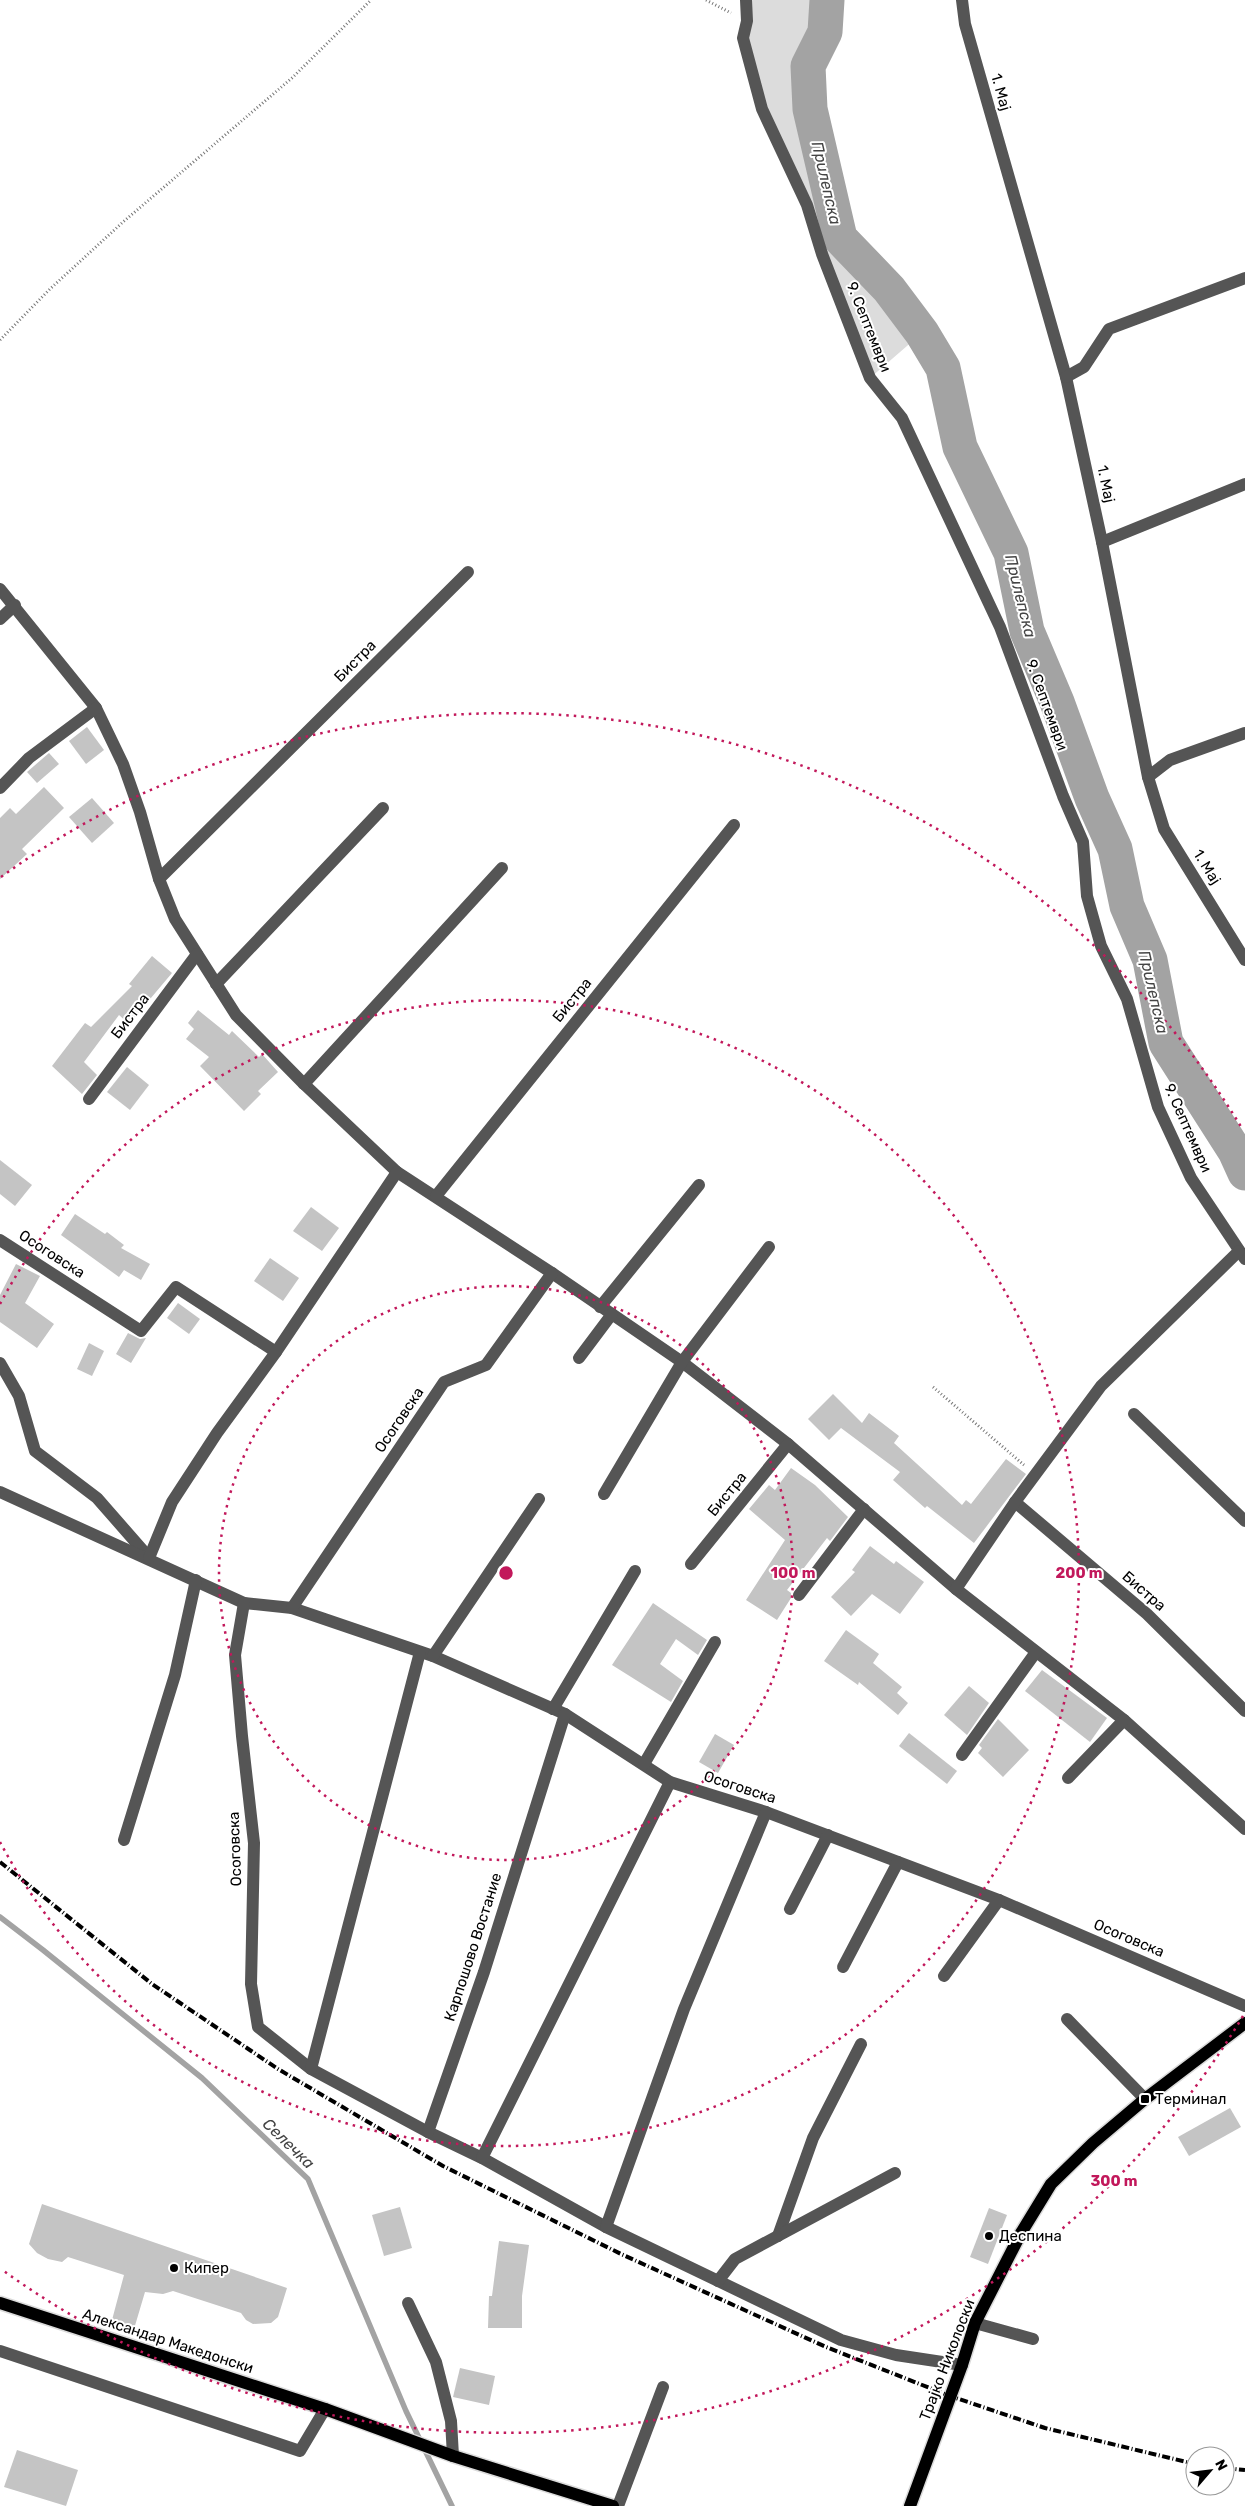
<svg xmlns="http://www.w3.org/2000/svg" width="1245" height="2506" viewBox="0 0 1245 2506" font-family="Rubik,sans-serif">
<style>
.green{fill:#dcdcdc}
.lines{fill:none;stroke-linecap:round;stroke-linejoin:round}
.stream{stroke:#a3a3a3;stroke-width:5.5}
.river{stroke:#a3a3a3;stroke-width:35}
.building{fill:#c4c4c4}
.major-casing{stroke:#dbdbdb;stroke-width:15}
.path{stroke:#777;stroke-width:3;stroke-dasharray:1 2.5;stroke-linecap:butt}
.minor{stroke:#555;stroke-width:12}
.major{stroke:#000;stroke-width:12}
.rail{stroke:#000;stroke-width:4;stroke-dasharray:8 2.5 1 2.5;stroke-linecap:butt}
.ring{fill:none;stroke:#c2185b;stroke-width:2.5;stroke-dasharray:2.5 5}
.poi-dot{fill:#000;stroke:#fff;stroke-width:2}
.labels{text-anchor:middle;stroke-width:4;stroke-linejoin:round;paint-order:stroke}
.street-label{font-size:15px;fill:#000;stroke:#fff}
.poi-label{font-size:15px;fill:#000;stroke:#fff;text-anchor:start}
.water-label{font-size:16px;font-style:italic;fill:#444;stroke:#fff}
.centre{fill:#c2185b;stroke:#fff;stroke-width:2.5}
.ring-label{font-size:15px;text-anchor:middle;font-weight:bold;fill:#c2185b;stroke:#fff;stroke-width:4;stroke-linejoin:round;paint-order:stroke}
</style>
<rect width="100%" height="100%" fill="#fff"/>
<polygon class="green" points="746,0 827,0 825,32 808,66 810,109 840,238 889,289 922,333 870,378 777,140 743,38"/>
<g class="lines">
<polyline class="stream" points="0,1917 43,1950 202,2078 308,2179 406,2411 452,2506"/>
<polyline class="river" points="827,0 825,32 808,66 810,109 840,238 889,289 922,333 943,368 960,447 1011,553 1027,631 1057,702 1092,798 1115,849 1127,906 1150,960 1166,1043 1235,1151 1245,1173"/>
</g>
<g class="building">
<polygon points="87,727 104,750 86,764 69,741"/>
<polygon points="49,753 59,764 37,783 27,772"/>
<polygon points="44,787 64,808 22,849 27,854 0,879 0,818 10,808 16,814"/>
<polygon points="92,798 114,823 92,843 69,817"/>
<polygon points="152,956 172,973 129,1024 119,1015 84,1062 97,1075 82,1094 52,1066 85,1023 91,1027 132,986 129,984"/>
<polygon points="198,1010 229,1035 232,1031 259,1057 262,1054 278,1072 258,1091 261,1094 244,1111 200,1066 209,1057 186,1039 194,1029 188,1023"/>
<polygon points="127,1067 149,1085 130,1110 107,1092"/>
<polygon points="0,1160 32,1185 15,1206 0,1194"/>
<polygon points="311,1207 339,1228 322,1251 293,1231"/>
<polygon points="75,1214 105,1234 107,1232 124,1245 121,1248 150,1264 141,1280 124,1270 119,1277 61,1235"/>
<polygon points="270,1258 299,1278 283,1301 254,1281"/>
<polygon points="16,1264 40,1276 25,1303 54,1324 37,1348 0,1322 0,1295"/>
<polygon points="178,1303 200,1319 189,1334 167,1318"/>
<polygon points="128,1333 140,1339 146,1338 131,1363 116,1354"/>
<polygon points="89,1343 104,1351 92,1376 77,1369"/>
<polygon points="833,1394 862,1423 869,1413 899,1436 894,1443 962,1505 966,1500 971,1504 1006,1459 1026,1474 974,1543 927,1506 925,1508 893,1480 900,1472 841,1428 829,1440 808,1419"/>
<polygon points="791,1468 815,1485 848,1517 830,1541 827,1538 787,1590 791,1593 791,1598 777,1620 746,1600 785,1540 749,1509 769,1485 775,1490"/>
<polygon points="870,1546 894,1564 896,1561 924,1582 900,1614 872,1594 851,1616 831,1597 855,1572 852,1570"/>
<polygon points="653,1603 707,1640 698,1655 676,1639 660,1664 683,1681 671,1702 612,1665"/>
<polygon points="846,1630 879,1654 873,1663 902,1687 897,1693 908,1703 898,1715 859,1682 858,1685 824,1661"/>
<polygon points="1042,1670 1107,1718 1090,1742 1025,1691"/>
<polygon points="969,1686 989,1703 967,1735 944,1715"/>
<polygon points="998,1719 1029,1750 1003,1777 978,1753 982,1748 979,1745"/>
<polygon points="909,1733 957,1771 947,1784 899,1746"/>
<polygon points="715,1734 734,1745 718,1773 699,1762"/>
<polygon points="1230,2108 1241,2127 1189,2156 1178,2137"/>
<polygon points="42,2204 287,2288 278,2317 271,2323 253,2324 246,2320 241,2313 173,2291 163,2294 145,2292 134,2329 112,2320 124,2275 68,2257 62,2262 48,2259 37,2253 29,2244"/>
<polygon points="400,2207 412,2248 384,2256 372,2215"/>
<polygon points="989,2208 1007,2215 988,2264 970,2257"/>
<polygon points="499,2241 529,2245 522,2296 522,2328 488,2328 489,2296 492,2296"/>
<polygon points="460,2368 495,2376 489,2405 453,2397"/>
<polygon points="17,2450 78,2470 66,2506 4,2487"/>
</g>
<g class="lines">
<defs>
<g id="major">
<polyline points="0,2303 325,2409 453,2456 613,2506"/>
<polyline points="910,2506 962,2365 975,2323 1021,2233 1051,2184 1093,2143 1145,2099 1245,2023"/>
</g>
</defs>
<use href="#major" class="major-casing"/>
<g class="path">
<polyline points="706,0 731,13"/>
<polyline points="0,340 50,289 123,222 292,78 371,0"/>
<polyline points="933,1387 1024,1465"/>
</g>
<g class="minor">
<polyline points="746,0 747,21 743,38 762,109 807,205 822,254 870,378 902,418 1000,627 1063,796 1083,842 1087,896 1101,946 1127,999 1158,1107 1191,1178 1245,1259"/>
<polyline points="962,0 965,24 1066,377 1102,542 1148,777 1164,829 1245,960"/>
<polyline points="1066,377 1084,367 1109,329 1245,278"/>
<polyline points="1102,542 1245,484"/>
<polyline points="0,589 96,708 123,764 140,812 159,879 175,919 236,1015 304,1084 397,1172 552,1273 682,1362 788,1444 956,1589 1124,1720 1245,1829"/>
<polyline points="0,619 15,605"/>
<polyline points="1148,777 1170,760 1245,733"/>
<polyline points="0,788 29,758 96,708"/>
<polyline points="159,879 468,572"/>
<polyline points="216,984 383,808"/>
<polyline points="304,1084 502,868"/>
<polyline points="89,1099 197,954"/>
<polyline points="436,1196 734,825"/>
<polyline points="0,1240 141,1331 176,1287 276,1352"/>
<polyline points="600,1307 699,1185"/>
<polyline points="579,1358 612,1314"/>
<polyline points="0,1363 19,1396 35,1451 97,1498 146,1554"/>
<polyline points="1134,1414 1245,1521"/>
<polyline points="0,1492 244,1603 292,1608 433,1656 565,1714 670,1782 766,1812 999,1900 1245,2006"/>
<polyline points="604,1494 682,1362 769,1247"/>
<polyline points="1015,1502 1147,1614 1245,1711"/>
<polyline points="149,1558 172,1502 217,1433 276,1352 397,1172"/>
<polyline points="691,1564 788,1444"/>
<polyline points="956,1589 1015,1502 1101,1386 1239,1251"/>
<polyline points="799,1595 864,1509"/>
<polyline points="244,1603 235,1655 242,1736 254,1843 251,1984 258,2027 311,2069 428,2132 482,2158 606,2227 841,2340 896,2355 962,2365"/>
<polyline points="292,1608 444,1382 486,1365 552,1273"/>
<polyline points="433,1656 539,1499"/>
<polyline points="553,1709 635,1571"/>
<polyline points="962,1755 1036,1652"/>
<polyline points="644,1764 715,1642"/>
<polyline points="1068,1778 1124,1720"/>
<polyline points="124,1840 175,1675 196,1580"/>
<polyline points="790,1909 828,1835"/>
<polyline points="843,1967 898,1862"/>
<polyline points="944,1976 999,1900"/>
<polyline points="1067,2019 1145,2099"/>
<polyline points="311,2069 420,1652"/>
<polyline points="428,2132 484,1972 565,1714"/>
<polyline points="482,2158 670,1782"/>
<polyline points="606,2227 684,2009 766,1812"/>
<polyline points="778,2236 813,2138 861,2044"/>
<polyline points="718,2281 735,2259 895,2173"/>
<polyline points="408,2303 436,2362 451,2421 453,2456"/>
<polyline points="975,2323 1033,2339"/>
<polyline points="0,2351 300,2451 325,2409"/>
<polyline points="618,2506 663,2387"/>
</g>
<use href="#major" class="major"/>
<g class="rail">
<polyline points="0,1862 152,1984 278,2069 443,2166 621,2254 826,2347 950,2396 1045,2428 1195,2464"/>
<polyline points="1225,2468 1245,2470"/>
</g>
</g>
<g class="ring">
<circle cx="506" cy="1573" r="287"/>
<path d="M0 1304A573 573 0 1 1 0 1842"/>
<path d="M1243 2016A860 860 0 0 1 1 2269M1 877A860 860 0 0 1 1243 1130"/>
</g>
<g class="poi-dot">
<rect x="1140" y="2094" width="10" height="10" rx="2.5"/>
<circle cx="989" cy="2236" r="5"/>
<circle cx="174" cy="2268" r="5"/>
</g>
<g class="labels">
<g class="street-label">
<text transform="translate(1001 92) rotate(74)" y="5">1. Мај</text>
<text transform="translate(869 327) rotate(68)" y="5">9. Септември</text>
<text transform="translate(1106 484) rotate(78)" y="5">1. Мај</text>
<text transform="translate(355 661) rotate(-45)" y="5">Бистра</text>
<text transform="translate(1047 705) rotate(70)" y="5">9. Септември</text>
<text transform="translate(1207 867) rotate(58)" y="5">1. Мај</text>
<text transform="translate(572 1000) rotate(-51)" y="5">Бистра</text>
<text transform="translate(130 1016) rotate(-53)" y="5">Бистра</text>
<text transform="translate(1188 1128) rotate(66)" y="5">9. Септември</text>
<text transform="translate(52 1254) rotate(33)" y="5">Осоговска</text>
<text transform="translate(399 1420) rotate(-56)" y="5">Осоговска</text>
<text transform="translate(727 1494) rotate(-51)" y="5">Бистра</text>
<text transform="translate(1144 1591) rotate(41)" y="5">Бистра</text>
<text transform="translate(740 1787) rotate(18)" y="5">Осоговска</text>
<text transform="translate(235 1849) rotate(-92)" y="5">Осоговска</text>
<text transform="translate(1129 1938) rotate(23)" y="5">Осоговска</text>
<text transform="translate(473 1947) rotate(-72)" y="5">Карпошово Востание</text>
<text transform="translate(168 2341) rotate(18)" y="5">Александар Македонски</text>
<text transform="translate(947 2360) rotate(-69)" y="5">Трајко Николоски</text>
</g>
<g class="poi-label">
<text x="1155" y="2104">Терминал</text>
<text x="999" y="2241">Деспина</text>
<text x="184" y="2273">Кипер</text>
</g>
<g class="water-label">
<text transform="translate(827 183) rotate(77)" y="6">Прилепска</text>
<text transform="translate(1021 596) rotate(76)" y="6">Прилепска</text>
<text transform="translate(1154 992) rotate(77)" y="6">Прилепска</text>
<text transform="translate(289 2143) rotate(44)" y="6">Селечка</text>
</g>
</g>
<circle cx="506" cy="1573" r="8" class="centre"/>
<g class="ring-label">
<text x="793" y="1578">100 m</text>
<text x="1079" y="1578">200 m</text>
<text x="1114" y="2186">300 m</text>
</g>
<g transform="translate(1210 2471) rotate(62)"><circle r="24" fill="#ffffff" stroke="#999999"/>
<path d="M0-4L9 19L0 12L-9 19Z" fill="#000000"/>
<text y="-8" font-size="14" font-weight="bold" text-anchor="middle" fill="#000000">N</text>
</g>
</svg>
